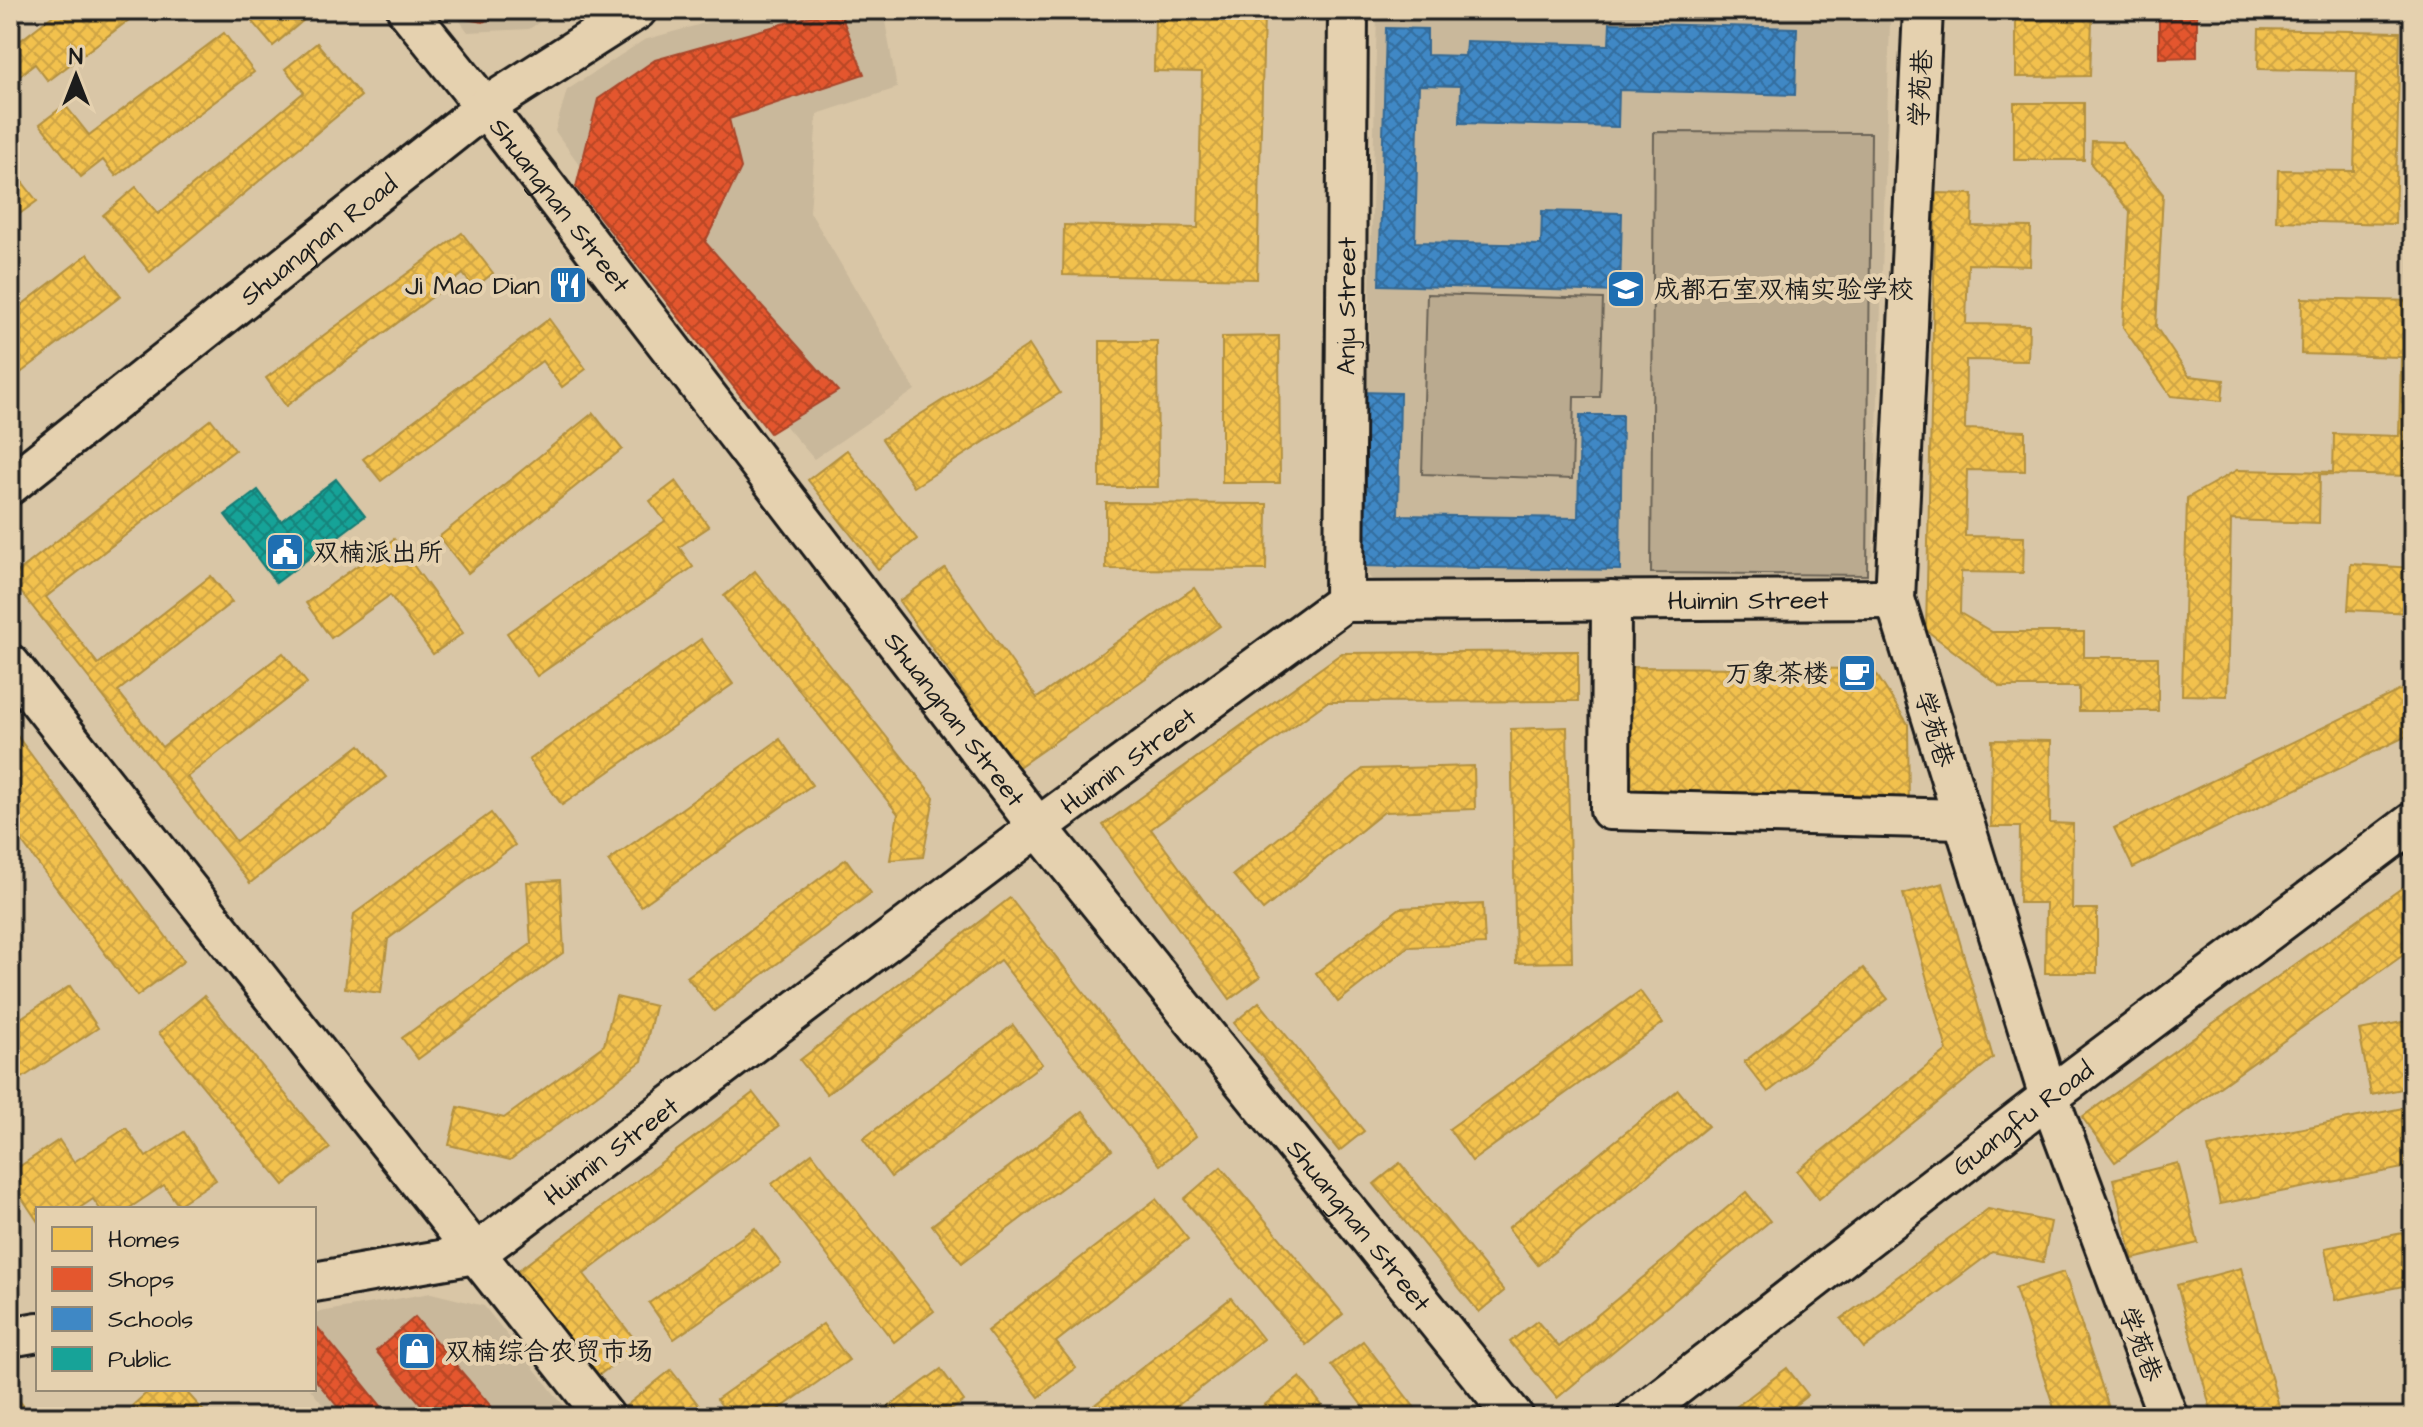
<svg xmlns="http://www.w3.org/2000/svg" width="2423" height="1427" viewBox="0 0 2423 1427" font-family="'Architects Daughter','LXGW WenKai TC',sans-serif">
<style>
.built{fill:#c9b89b}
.green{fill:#baaa8f;stroke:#6b6356;stroke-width:2}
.homes{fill:url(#homes-cross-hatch);stroke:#b2903f;stroke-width:2}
.shops{fill:url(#shops-cross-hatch);stroke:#a84529;stroke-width:2}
.schools{fill:url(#schools-cross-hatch);stroke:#346892;stroke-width:2}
.public{fill:url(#public-cross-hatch);stroke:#187a73;stroke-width:2}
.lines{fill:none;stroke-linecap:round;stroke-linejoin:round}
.minor-casing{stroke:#1c1c1c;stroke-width:44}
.minor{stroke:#e5d1af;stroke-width:38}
.labels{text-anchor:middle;stroke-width:8;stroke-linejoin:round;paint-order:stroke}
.street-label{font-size:26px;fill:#1c1c1c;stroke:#e5d1af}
.poi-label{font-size:26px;fill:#1c1c1c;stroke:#e5d1af;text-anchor:start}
</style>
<defs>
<pattern id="homes-cross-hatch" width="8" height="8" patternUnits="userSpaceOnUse" patternTransform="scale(2)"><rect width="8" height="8" fill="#f2c14e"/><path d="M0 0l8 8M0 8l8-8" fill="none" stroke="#cfa544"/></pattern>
<pattern id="shops-cross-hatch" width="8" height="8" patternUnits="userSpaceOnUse" patternTransform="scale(2)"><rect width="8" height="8" fill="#e4572e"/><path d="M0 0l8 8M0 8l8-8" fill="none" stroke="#b84726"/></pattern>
<pattern id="schools-cross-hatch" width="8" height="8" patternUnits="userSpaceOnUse" patternTransform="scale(2)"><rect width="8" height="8" fill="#3f88c5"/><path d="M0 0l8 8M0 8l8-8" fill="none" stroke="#346e9f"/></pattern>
<pattern id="public-cross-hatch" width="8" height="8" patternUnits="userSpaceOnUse" patternTransform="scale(2)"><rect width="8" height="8" fill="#17a398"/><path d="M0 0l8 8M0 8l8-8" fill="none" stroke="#14847b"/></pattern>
</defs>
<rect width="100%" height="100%" fill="#d9c6a6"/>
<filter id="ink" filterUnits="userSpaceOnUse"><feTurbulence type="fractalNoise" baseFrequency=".0125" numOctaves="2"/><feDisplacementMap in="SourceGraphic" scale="16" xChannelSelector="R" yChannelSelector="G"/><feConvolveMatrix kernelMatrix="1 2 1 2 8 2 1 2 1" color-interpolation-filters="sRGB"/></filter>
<g filter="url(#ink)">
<g class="built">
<polygon points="452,10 558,10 529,29 468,32"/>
<polygon points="752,10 883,10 897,88 817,114 810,212 915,390 814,459 680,303 555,131 567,90 644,40"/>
<polygon points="1381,10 1878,10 1890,23 1873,554 1844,584 1377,585 1363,570 1377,13"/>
<polygon points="431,1293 484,1306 573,1417 333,1417 310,1389 314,1389 314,1313"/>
</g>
<g class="green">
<polygon points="1654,132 1871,133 1867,575 1651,573"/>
<polygon points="1427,294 1603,299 1600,397 1574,397 1572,479 1422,474"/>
</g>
<g class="homes">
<polygon points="60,10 142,10 48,81 35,64 13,81 10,77 10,25 21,40"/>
<polygon points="242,10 307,10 311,14 273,46"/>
<polygon points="1155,12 1264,15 1257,279 1063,275 1064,225 1198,228 1202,72 1154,71"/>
<polygon points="2016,18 2092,19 2090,76 2016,77"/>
<polygon points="2259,29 2400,32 2395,224 2276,221 2278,170 2354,171 2357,71 2258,69"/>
<polygon points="224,33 254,72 116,176 103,160 81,177 40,124 65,105 89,135"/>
<polygon points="317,43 361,96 150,272 103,215 136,187 158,214 304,92 285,69"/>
<rect x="2014" y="103" width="70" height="57"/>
<polygon points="2092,141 2121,142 2163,194 2156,327 2189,376 2224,380 2222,401 2171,396 2123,327 2130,212 2091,164"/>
<polygon points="13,170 37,201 10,221 10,172"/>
<polygon points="1936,193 1973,194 1972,226 2031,227 2030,266 1968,264 1966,324 2029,325 2028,361 1966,360 1965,429 2025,431 2025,471 1967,470 1965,536 2024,537 2023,573 1961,572 1960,613 1992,632 2084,632 2084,657 2158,657 2158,711 2079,711 2079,687 2001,687 1926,630"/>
<polygon points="462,233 493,273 474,288 463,274 286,406 266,378"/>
<polygon points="88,254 121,296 10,381 10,314"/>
<polygon points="2302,298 2413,301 2413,476 2320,474 2319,523 2231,520 2227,696 2182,695 2187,498 2237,470 2333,472 2334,434 2399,436 2401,357 2301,354"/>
<polygon points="549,319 586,369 562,387 542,361 381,481 363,459"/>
<polygon points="1279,336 1280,483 1222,483 1222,337"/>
<polygon points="1100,341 1157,341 1158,487 1100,487"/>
<polygon points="1029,345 1060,393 914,487 882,439"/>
<polygon points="593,413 622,449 468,573 439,537"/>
<polygon points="211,419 235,450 46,597 98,664 211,576 232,602 118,691 162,747 283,653 307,683 187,777 236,841 360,745 386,777 250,883 10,578"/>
<polygon points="847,450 917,539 878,569 808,480"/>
<polygon points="676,481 709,527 679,547 693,567 537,676 507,633 665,521 650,501"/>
<polygon points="1106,503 1267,504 1266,570 1106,569"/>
<polygon points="394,539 463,633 433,654 390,595 331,638 306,603"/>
<polygon points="2351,564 2413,568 2413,613 2348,610"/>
<polygon points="945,568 1037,698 1194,588 1220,626 1017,768 899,601"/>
<polygon points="755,571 934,797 923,857 890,860 898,814 724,596"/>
<polygon points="701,639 733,684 562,805 529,760"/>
<polygon points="1578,651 1578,701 1327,702 1151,829 1260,977 1230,999 1103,825 1342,653"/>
<polygon points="1625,667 1873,669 1908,724 1909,810 1626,805"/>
<polygon points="2413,684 2413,733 2133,868 2114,828"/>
<polygon points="1567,727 1572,962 1516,963 1511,729"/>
<polygon points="15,733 184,961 137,996 10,826 10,736"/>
<polygon points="780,739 812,785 641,906 608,861"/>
<polygon points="1992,740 2051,741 2050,823 2073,824 2072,909 2097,909 2097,973 2045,973 2046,903 2019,903 2020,827 1991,827"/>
<polygon points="1474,766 1475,809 1384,812 1263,910 1233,875 1363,769"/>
<polygon points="491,813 515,845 388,939 381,993 345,988 354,914"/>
<polygon points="846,859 871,893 714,1011 687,977"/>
<polygon points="560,880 564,952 418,1059 402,1038 531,944 527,882"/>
<polygon points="2413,880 2413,948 2115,1162 2082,1117"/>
<polygon points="1943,883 1993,1058 1819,1199 1797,1171 1947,1050 1903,894"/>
<polygon points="1010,898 1196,1136 1160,1165 1000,960 827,1094 800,1060"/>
<polygon points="1483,904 1485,944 1408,947 1338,1002 1316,973 1400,908"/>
<polygon points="1863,968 1888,999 1768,1092 1744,1062"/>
<polygon points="70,986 98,1028 10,1086 10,1025"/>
<polygon points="1640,991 1663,1023 1472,1161 1449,1129"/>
<polygon points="204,996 330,1148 284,1185 159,1033"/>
<polygon points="616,997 655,1006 642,1061 510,1160 449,1145 458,1107 504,1118 604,1045"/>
<polygon points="1259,1002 1364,1131 1339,1151 1234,1023"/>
<polygon points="2408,1021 2413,1048 2413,1087 2371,1095 2359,1030"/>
<polygon points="1013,1025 1042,1064 891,1177 863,1139"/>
<polygon points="1678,1090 1708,1126 1538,1265 1508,1228"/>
<polygon points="753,1093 779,1126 584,1274 639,1345 595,1378 515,1273"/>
<polygon points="2413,1106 2413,1166 2220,1204 2208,1147"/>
<polygon points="1083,1111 1112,1150 962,1263 932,1225"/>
<polygon points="126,1128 146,1157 184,1132 216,1180 178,1205 164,1185 128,1209 100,1209 93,1199 78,1209 38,1209 38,1222 10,1180 10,1173 59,1140 74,1162"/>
<polygon points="812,1153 934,1311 894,1342 772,1184"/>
<polygon points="1400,1163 1504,1291 1479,1312 1374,1184"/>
<polygon points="2178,1163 2198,1243 2133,1259 2113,1179"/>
<polygon points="1221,1167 1343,1314 1306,1345 1184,1199"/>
<polygon points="1746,1192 1770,1221 1557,1398 1510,1342 1537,1321 1559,1347"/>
<polygon points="1156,1199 1188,1239 1056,1342 1076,1368 1039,1397 987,1331"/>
<polygon points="1988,1209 2051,1222 2043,1262 1992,1252 1864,1348 1841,1319"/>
<polygon points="755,1228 781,1264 674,1339 649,1303"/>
<polygon points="2413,1231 2413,1284 2335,1300 2325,1248"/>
<polygon points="2241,1268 2282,1417 2213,1417 2177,1285"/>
<polygon points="2064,1272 2112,1417 2057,1417 2015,1288"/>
<polygon points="1231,1298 1263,1339 1163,1417 1079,1417"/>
<polygon points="823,1324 849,1360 768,1417 730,1417 717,1399"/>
<polygon points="1363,1341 1422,1417 1371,1417 1331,1365"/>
<polygon points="1787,1368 1808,1395 1780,1417 1723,1417"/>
<polygon points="941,1369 964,1401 941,1417 875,1417"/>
<polygon points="671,1370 708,1417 634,1417 626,1406"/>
<polygon points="1300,1377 1331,1417 1249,1417"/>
<polygon points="151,1389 184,1389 209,1417 144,1417 133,1405"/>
<polygon points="10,1390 33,1417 10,1417"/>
</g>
<g class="shops">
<polygon points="434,10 505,10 483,22 436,14"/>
<polygon points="832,10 839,10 864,74 729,119 741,168 705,242 838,391 770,433 576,187 598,99 655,60"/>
<polygon points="2159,15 2197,15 2197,57 2159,58"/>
<polygon points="415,1317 500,1417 432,1417 376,1351"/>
<polygon points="318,1328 390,1417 346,1417 314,1378 314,1332"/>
</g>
<g class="schools">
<polygon points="1610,23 1797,28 1795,95 1619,90 1618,127 1460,123 1461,86 1419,85 1415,242 1541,245 1542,211 1622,213 1620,292 1379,285 1386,28 1427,29 1427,55 1465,56 1466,41 1609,45"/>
<polygon points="1360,392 1400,393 1398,515 1578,518 1580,415 1622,415 1620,570 1357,566"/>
</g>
<polygon class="public" points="336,479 365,516 276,583 225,515 258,490 281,521"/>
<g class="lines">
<defs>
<g id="minor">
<path id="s1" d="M407 10 485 107 1038 827 1514 1417"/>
<polyline points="1923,10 1895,599 2049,1097 2168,1417"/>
<path id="s2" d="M10 485 485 107 637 10"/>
<polyline points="1611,600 1610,810 1962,819"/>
<path id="s3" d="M1344 602 1348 10"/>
<polyline points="10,664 605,1417"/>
<path id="s4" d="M314 1282 475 1254 1038 827 1344 602 1895 599"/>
<polyline points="10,1337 38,1332"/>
<path id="s5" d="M1637 1417 2049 1097 2413 822"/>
</g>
</defs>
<use href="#minor" class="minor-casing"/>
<use href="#minor" class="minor"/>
</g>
</g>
<defs>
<symbol id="restaurant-square" viewBox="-11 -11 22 22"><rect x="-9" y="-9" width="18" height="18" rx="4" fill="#1f6fb2" stroke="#e5d1af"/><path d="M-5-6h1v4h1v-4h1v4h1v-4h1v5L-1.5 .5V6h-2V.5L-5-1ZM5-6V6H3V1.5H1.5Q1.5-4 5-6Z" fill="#fff"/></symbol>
<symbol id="school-square" viewBox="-11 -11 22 22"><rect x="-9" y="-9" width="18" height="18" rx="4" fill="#1f6fb2" stroke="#e5d1af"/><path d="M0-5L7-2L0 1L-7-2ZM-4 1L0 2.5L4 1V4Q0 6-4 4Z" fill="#fff"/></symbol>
<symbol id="civic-square" viewBox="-11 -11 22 22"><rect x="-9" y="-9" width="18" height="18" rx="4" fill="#1f6fb2" stroke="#e5d1af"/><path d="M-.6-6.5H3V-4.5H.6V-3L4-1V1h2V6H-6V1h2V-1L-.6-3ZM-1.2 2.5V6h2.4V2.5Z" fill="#fff"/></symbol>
<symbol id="cafe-square" viewBox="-11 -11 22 22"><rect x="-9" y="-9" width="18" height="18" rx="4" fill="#1f6fb2" stroke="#e5d1af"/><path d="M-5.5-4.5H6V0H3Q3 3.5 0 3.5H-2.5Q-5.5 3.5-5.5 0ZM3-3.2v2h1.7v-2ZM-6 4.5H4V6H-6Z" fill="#fff"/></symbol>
<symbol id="shop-square" viewBox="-11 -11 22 22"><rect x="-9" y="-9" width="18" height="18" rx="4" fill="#1f6fb2" stroke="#e5d1af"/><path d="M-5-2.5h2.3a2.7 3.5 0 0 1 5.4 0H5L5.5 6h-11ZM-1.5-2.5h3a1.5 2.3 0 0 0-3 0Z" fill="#fff"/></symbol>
</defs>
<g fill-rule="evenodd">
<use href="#restaurant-square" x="546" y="263" width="44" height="44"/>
<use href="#school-square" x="1604" y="267" width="44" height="44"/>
<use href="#civic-square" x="263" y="530" width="44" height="44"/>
<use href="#cafe-square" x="1835" y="651" width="44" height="44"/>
<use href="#shop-square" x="395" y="1329" width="44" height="44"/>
</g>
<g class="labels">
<g class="street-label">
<text transform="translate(1920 88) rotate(-87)" y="9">学苑巷</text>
<text dy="9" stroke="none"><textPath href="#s1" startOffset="248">Shuangnan Street</textPath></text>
<text dy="9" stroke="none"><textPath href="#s2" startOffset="394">Shuangnan Road</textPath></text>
<text dy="9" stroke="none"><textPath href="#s3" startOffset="296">Anju Street</textPath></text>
<text dy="9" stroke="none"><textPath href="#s4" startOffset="1654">Huimin Street</textPath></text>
<text dy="9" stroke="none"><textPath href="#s1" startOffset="896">Shuangnan Street</textPath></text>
<text transform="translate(1935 729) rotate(73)" y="9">学苑巷</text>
<text dy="9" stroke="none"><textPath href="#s4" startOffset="982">Huimin Street</textPath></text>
<text dy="9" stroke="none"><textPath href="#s5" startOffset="488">Guangfu Road</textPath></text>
<text dy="9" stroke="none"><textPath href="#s4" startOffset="334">Huimin Street</textPath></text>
<text dy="9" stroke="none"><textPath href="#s1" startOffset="1544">Shuangnan Street</textPath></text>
<text transform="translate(2141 1344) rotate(69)" y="9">学苑巷</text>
</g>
<g class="poi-label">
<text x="540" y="294" text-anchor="end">Ji Mao Dian</text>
<text x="1654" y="298">成都石室双楠实验学校</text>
<text x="313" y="561">双楠派出所</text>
<text x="1829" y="682" text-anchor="end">万象茶楼</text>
<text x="445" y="1360">双楠综合农贸市场</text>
</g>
</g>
<rect width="2423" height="1427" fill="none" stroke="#e5d1af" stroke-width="40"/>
<rect x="20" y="20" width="2383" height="1387" fill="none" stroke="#1c1c1c" stroke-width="3" filter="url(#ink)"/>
<rect x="36" y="1207" width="280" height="184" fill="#e5d1af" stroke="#958974" stroke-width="2"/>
<rect x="52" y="1227" width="40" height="24" fill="#f2c14e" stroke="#958974" stroke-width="2"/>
<text x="108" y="1247" font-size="24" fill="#1c1c1c">Homes</text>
<rect x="52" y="1267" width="40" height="24" fill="#e4572e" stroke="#958974" stroke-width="2"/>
<text x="108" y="1287" font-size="24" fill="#1c1c1c">Shops</text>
<rect x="52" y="1307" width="40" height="24" fill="#3f88c5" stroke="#958974" stroke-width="2"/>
<text x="108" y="1327" font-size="24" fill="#1c1c1c">Schools</text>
<rect x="52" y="1347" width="40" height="24" fill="#17a398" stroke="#958974" stroke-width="2"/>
<text x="108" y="1367" font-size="24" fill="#1c1c1c">Public</text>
<g transform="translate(76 76)" stroke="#e5d1af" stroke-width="6" paint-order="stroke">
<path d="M0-6L14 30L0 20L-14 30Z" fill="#1c1c1c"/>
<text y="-12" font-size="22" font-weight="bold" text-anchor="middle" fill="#1c1c1c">N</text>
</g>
</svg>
